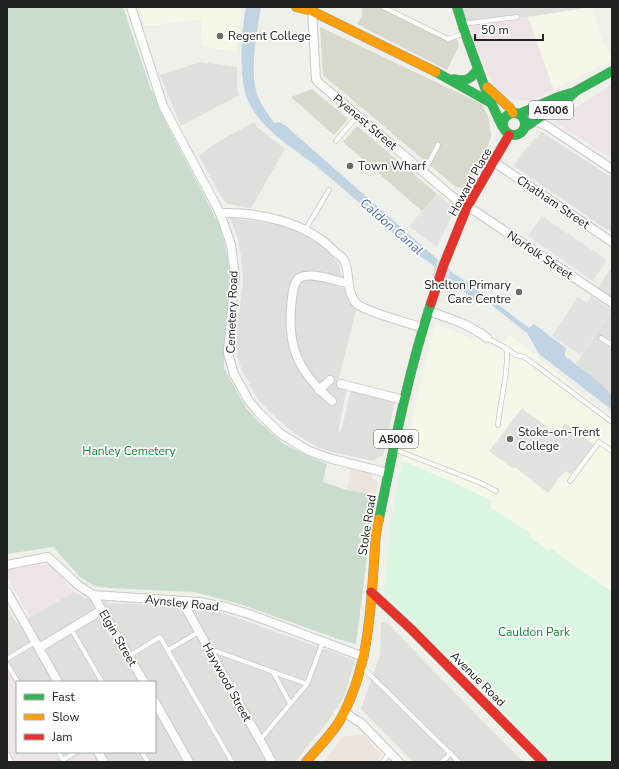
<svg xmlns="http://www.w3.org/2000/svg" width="619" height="769" viewBox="0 0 619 769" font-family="'Nunito Sans',sans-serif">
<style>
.residential{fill:#dfdfdc}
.commercial{fill:#ede3dd}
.industrial{fill:#ede4e7}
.education{fill:#f5f8e8}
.construction{fill:#d7d9cd}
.cemetery{fill:#cadcce}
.park{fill:#daf6e1}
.parking{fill:#e2e2e0}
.water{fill:#bfd3e3}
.pier{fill:#dededd}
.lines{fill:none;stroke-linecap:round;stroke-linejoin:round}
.lane-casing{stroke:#c9c9c7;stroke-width:5.5}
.street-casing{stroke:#c9c9c7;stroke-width:10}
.fast-casing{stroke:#939b82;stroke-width:10}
.slow-casing{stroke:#939b82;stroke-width:10}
.jam-casing{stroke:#939b82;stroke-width:10}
.lane{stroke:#fdfdfc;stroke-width:4}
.street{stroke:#fdfdfc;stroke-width:8}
.fast{stroke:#30b455;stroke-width:9}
.slow{stroke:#ff9f0a;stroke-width:9}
.jam{stroke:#e5322d;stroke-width:9}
.poi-dot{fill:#6a6a68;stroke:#fff;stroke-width:1.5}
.labels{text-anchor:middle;stroke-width:3.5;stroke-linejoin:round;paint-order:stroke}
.shield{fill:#fff;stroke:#646464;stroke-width:1}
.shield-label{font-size:11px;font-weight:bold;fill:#222}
.poi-label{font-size:12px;fill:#222;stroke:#fff;text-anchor:start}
.street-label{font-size:12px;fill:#222;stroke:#fff}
.park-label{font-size:12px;fill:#0c8434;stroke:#fff}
.water-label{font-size:13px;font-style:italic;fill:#4d67b3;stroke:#fff}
</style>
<rect width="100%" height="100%" fill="#f0f0eb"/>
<g class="residential">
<polygon points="462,7 593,7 520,18 520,15 466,22"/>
<polygon points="200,62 237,67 237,88 239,95 181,126 160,75"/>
<polygon points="254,122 257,127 285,149 251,208 227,204 222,198 199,156 214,144"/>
<polygon points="542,132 612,178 612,233 514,166 527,147"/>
<polygon points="230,218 271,223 292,229 310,238 326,249 338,263 342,277 338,277 335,286 345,289 345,293 349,302 356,310 337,385 347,389 338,431 341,432 351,390 395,401 383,456 378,457 374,461 336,453 317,447 299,436 284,425 258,400 241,368 236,351 236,341 243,280 241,257 238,239"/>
<polygon points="612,267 612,297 598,288"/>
<polygon points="612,309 612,395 594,378 576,364"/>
<polygon points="74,592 85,598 111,603 200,607 229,615 355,660 344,697 326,724 295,762 97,762 91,752 155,752 155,682 17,682 17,685 7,668 7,606 17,624"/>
<polygon points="386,622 523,762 413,762 361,709 380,655 381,623"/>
<polygon points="56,752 84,752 66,762 62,762"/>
</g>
<g class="commercial">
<polygon points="351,469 371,473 373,480 378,482 375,495 347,490"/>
<polygon points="364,735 382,755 376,762 323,762 344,736"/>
</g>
<g class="industrial">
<polygon points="528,17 554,90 532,101 525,101 510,98 497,90 483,64 472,35 470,24"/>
<polygon points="612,85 612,159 554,121"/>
<polygon points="49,564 74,592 31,617 7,578 7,570"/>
<polygon points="7,668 17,685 17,752 56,752 62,762 7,762"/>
<polygon points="84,752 91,752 97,762 66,762"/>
</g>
<g class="education">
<polygon points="139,7 241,7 237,53 202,46 201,19 146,26"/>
<polygon points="593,7 600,35 612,60 554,90 528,17"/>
<polygon points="435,324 498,348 510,335 612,418 612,592 551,549 549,552 528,536 519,526 490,507 492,501 450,481 402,461"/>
</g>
<g class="construction">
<polygon points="362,7 379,7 449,41 456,38 459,45 447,70 357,24 362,15"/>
<polygon points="320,27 482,104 489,119 491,136 485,154 466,189 456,187 323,75"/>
<polygon points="312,89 348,119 334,135 291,97"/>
<polygon points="357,126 437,194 422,211 343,142"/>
</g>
<polygon class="cemetery" points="7,7 123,7 149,84 168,127 218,222 224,241 228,259 230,279 225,330 224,368 246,408 257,420 284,444 310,457 327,464 323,482 347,490 375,495 356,644 341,640 240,604 194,592 108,588 94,586 80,577 53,547 7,554"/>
<polygon class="park" points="402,461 450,481 492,501 490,507 530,533 529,536 548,551 551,549 612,592 612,762 554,762 384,593 390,526"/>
<g class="parking">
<polygon points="437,194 455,209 437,247 409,226"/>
<polygon points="542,216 607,260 593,281 528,236"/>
<polygon points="591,296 611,310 581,355 552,336 578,297 587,303"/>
<polygon points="522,408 556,434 565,423 594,445 571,474 565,471 548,493 515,467 513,469 489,451"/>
</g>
<path class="water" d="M246 7H261C257 32 248 76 259 99 263 108 269 115 274 123L280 122 286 126 453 273 495 302 529 328 534 324 566 348 565 355 566 357 594 378 612 395V410L539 354 527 333 488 302 484 300 476 302 429 262 419 256C387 228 355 198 321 170 297 150 264 133 249 103 238 82 241 30 246 7Z"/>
<polygon class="pier" points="438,259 451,269 446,287 432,275"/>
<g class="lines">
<defs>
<g id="lane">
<polyline points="383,7 448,39 465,33"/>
<polyline points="462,24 517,17"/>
<polyline points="336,141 357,116"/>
<polyline points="424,172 438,145"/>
<polyline points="305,230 329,190"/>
<path d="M487 338 504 347 507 351C508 376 500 401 498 425"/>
<polyline points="601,338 612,345"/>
<polyline points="504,347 516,355 524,357 534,364 612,422"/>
<polyline points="396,450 481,483 496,491"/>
<polyline points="570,481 599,442 612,451"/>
<polyline points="71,629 102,682"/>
<polyline points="210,649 307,684 260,740"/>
<polyline points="168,650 199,632"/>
<polyline points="129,656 160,637 232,762"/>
<polyline points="7,659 35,642"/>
<polyline points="7,664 18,682"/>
<polyline points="363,668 459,762"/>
<polyline points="273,672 290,703"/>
<polyline points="307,684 323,642"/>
<polyline points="58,752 63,760 76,752"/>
<polyline points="142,752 148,762"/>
<polyline points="7,754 11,762"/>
<polyline points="382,762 390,753"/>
<polyline points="442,762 451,753"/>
</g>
<g id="street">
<polyline points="131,7 163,106 220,213 231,245 235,276 228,353 234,374 249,401 259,413 281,434 309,451 332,459 388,473"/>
<polyline points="312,11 316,79 318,82 461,204 475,211 612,303"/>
<polyline points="536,121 547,126 612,169"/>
<polyline points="494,162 612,242"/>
<path d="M220 213C259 212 307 222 335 252 338 254 342 257 344 260 351 273 345 292 357 304 366 312 409 323 423 328"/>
<path d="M428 311C449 318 469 324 487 338"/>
<polyline points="341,384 404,400"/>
<polyline points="319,390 330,380"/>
<path d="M332 401C297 371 286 345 292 298 293 291 294 280 301 277 313 272 337 281 349 284"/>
<polyline points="7,565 48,557 78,585 93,595 199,602 226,607 252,615 364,657"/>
<polyline points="7,592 58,682"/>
<polyline points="93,595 144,682"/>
<polyline points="186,601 187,610 272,762"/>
<polyline points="39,648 102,610"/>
<polyline points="155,702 189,762"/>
<polyline points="344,711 354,719 360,722 399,762"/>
<polyline points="98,752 104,762"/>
</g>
<g id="fast">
<polyline points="457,7 465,33 488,96 502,126"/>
<polyline points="436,72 491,103"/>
<path d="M454 79C466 82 472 79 478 68"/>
<circle cx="514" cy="124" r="11"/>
<polyline points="519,114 558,97 571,93"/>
<polyline points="525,127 563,103 576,91 612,71"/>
<path d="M379 519C394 446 408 373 431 303"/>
</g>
<g id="slow">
<polyline points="296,7 312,11 436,72"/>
<polyline points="487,87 510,108 513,113"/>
<path d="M306 762C317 749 330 736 339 722 372 664 371 598 376 533L379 519"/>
</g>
<g id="jam">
<polyline points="431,303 444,264 467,207 509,135"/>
<polyline points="371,592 411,629 543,762"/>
</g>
</defs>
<use href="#lane" class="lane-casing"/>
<use href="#street" class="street-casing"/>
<use href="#fast" class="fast-casing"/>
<use href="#slow" class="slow-casing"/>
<use href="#jam" class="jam-casing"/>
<use href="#lane" class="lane"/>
<use href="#street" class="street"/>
<use href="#fast" class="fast"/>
<use href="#slow" class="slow"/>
<use href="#jam" class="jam"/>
</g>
<g class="poi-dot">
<circle cx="220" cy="36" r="4"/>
<circle cx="350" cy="166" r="4"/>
<circle cx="519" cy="292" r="4"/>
<circle cx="510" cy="439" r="4"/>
</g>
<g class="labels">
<g class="shield">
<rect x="529" y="101" width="44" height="18" rx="3"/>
<rect x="374" y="430" width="44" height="18" rx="3"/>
</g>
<g class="shield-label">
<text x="551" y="114">A5006</text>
<text x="396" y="443">A5006</text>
</g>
<g class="poi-label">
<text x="228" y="40">Regent College</text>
<text x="358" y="170">Town Wharf</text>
<text x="511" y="289" text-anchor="end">Shelton Primary<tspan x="511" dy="14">Care Centre</tspan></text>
<text x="518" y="436">Stoke-on-Trent<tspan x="518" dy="14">College</tspan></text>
</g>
<g class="street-label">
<text transform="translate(365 122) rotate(40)" y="4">Pyenest Street</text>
<text transform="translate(470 182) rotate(-61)" y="4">Howard Place</text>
<text transform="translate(553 202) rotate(34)" y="4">Chatham Street</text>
<text transform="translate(540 255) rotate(34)" y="4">Norfolk Street</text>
<text transform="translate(232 312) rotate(-88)" y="4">Cemetery Road</text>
<text transform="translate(367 525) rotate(-81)" y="4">Stoke Road</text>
<text transform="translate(182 603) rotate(6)" y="4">Aynsley Road</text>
<text transform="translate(118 638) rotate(60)" y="4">Elgin Street</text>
<text transform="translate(478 679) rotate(45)" y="4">Avenue Road</text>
<text transform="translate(227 682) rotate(61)" y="4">Haywood Street</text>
</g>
<g class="park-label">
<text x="129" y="455">Hanley Cemetery</text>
<text x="534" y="636">Cauldon Park</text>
</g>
<g class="water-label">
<text transform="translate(392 226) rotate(41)" y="5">Caldon Canal</text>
</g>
</g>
<rect width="619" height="769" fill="none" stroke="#222222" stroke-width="16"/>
<rect x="16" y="681" width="140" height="72" fill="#ffffff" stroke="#a7a7a7"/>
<rect x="24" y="694" width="20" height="6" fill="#30b455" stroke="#a7a7a7"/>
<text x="52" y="701" font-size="12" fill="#222222">Fast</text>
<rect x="24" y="714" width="20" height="6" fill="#ff9f0a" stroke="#a7a7a7"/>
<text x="52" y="721" font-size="12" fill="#222222">Slow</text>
<rect x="24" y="734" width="20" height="6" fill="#e5322d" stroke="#a7a7a7"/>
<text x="52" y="741" font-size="12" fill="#222222">Jam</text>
<path d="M475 34v6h68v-6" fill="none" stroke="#222222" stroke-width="2"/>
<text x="481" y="34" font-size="12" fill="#222222" stroke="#ffffff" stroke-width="3" paint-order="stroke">50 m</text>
</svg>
